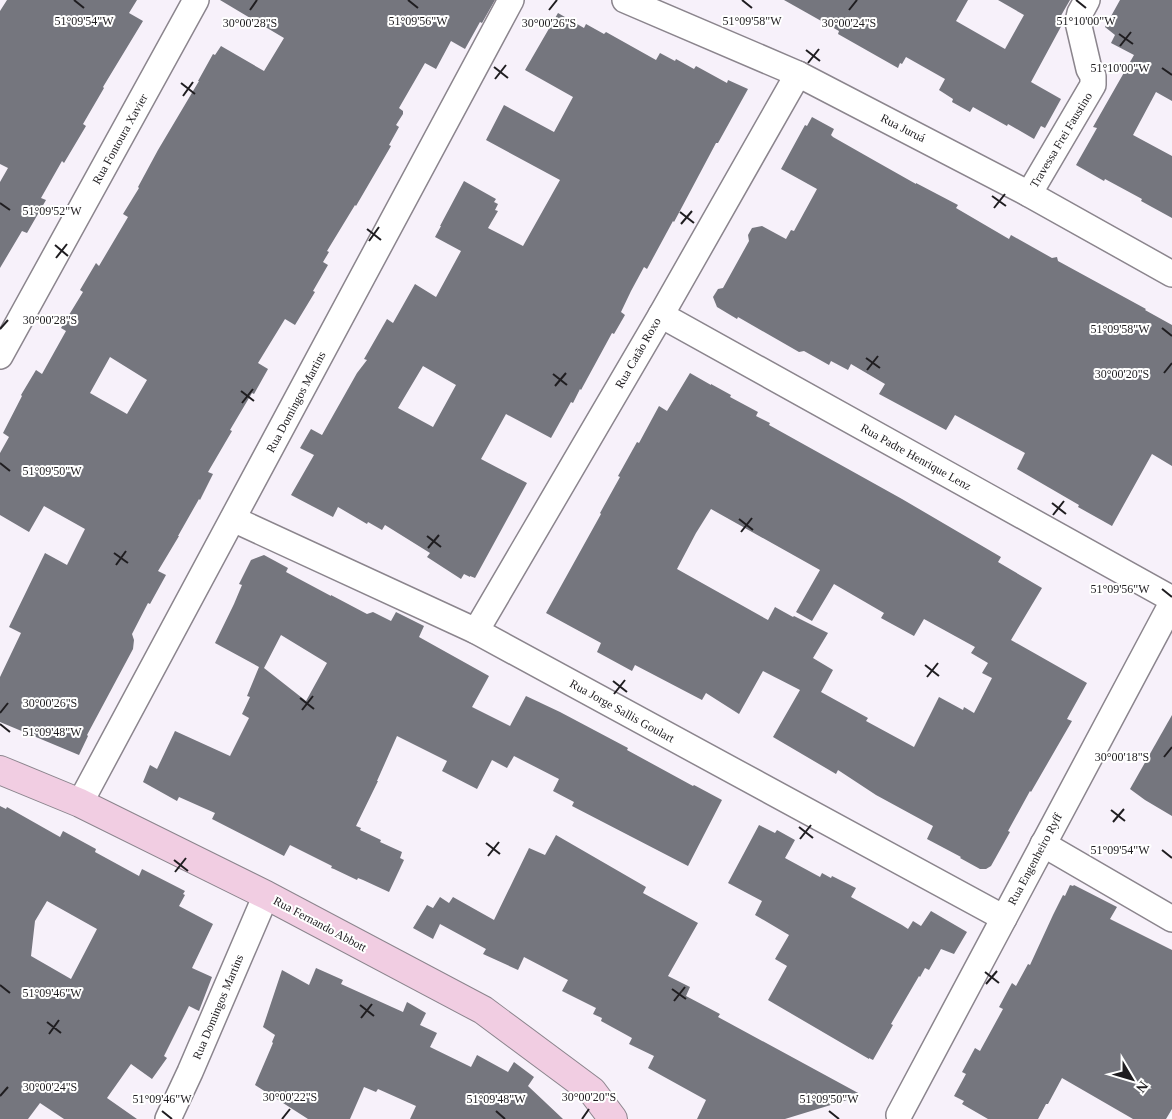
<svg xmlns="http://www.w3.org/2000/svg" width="1172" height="1119" viewBox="0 0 1172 1119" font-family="'Times New Roman',serif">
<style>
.building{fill:#75767e;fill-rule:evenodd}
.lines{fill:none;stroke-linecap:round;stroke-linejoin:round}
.street-casing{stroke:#8b858d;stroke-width:28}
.secondary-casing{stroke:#8b858d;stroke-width:30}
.street{stroke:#fff;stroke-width:25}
.secondary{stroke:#f1cde2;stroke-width:28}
.ticks{fill:none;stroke:#1f1d20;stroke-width:2}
.labels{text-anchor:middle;stroke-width:4;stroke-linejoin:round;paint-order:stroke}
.street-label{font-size:12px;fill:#1f1d20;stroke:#fff}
.ticks-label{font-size:12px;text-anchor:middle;fill:#1f1d20;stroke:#fff;stroke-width:4;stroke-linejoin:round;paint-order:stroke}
</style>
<rect width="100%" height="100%" fill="#f7f1fa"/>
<g class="building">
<polygon points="7,0 137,0 129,13 143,21 103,87 104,88 83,124 86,126 64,163 62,161 41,198 46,200 27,233 22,231 0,268 0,182 8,168 0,164 0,11"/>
<path d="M220 0H495L482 23 480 22 465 49 451 41 436 69 425 63 399 108 403 111V114L396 125 399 127 389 145 391 146 356 206 355 205 327 251 329 252 323 262 328 265 313 291 315 292 295 325 285 319 258 363 268 369 254 394 252 393 230 430 232 431 208 472 213 474 200 500 199 499 178 536H179L158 571 166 575 150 604 148 603 132 634 134 640 133 649 87 735 88 736 79 755 0 722V677L21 633 9 627 45 553 67 565 85 529 44 506 29 532 0 515V453L9 437 3 433 22 396 21 395 36 370 42 374 66 331 61 328 83 292 80 290 96 263 99 266 128 217 123 214 139 188 138 187 158 150 199 81H198L213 54 215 55 221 46 264 71 284 38ZM110 357 147 380 127 414 90 393Z"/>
<polygon points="784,0 968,0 956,21 1005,49 1024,15 998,0 1070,0 1059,19 1064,21 1031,82 1061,99 1045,128 1041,126 1034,139 1008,124 1007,126 973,107 970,112 952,102 953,99 939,90 945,79 906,57 902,64 900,63 898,68 838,34 839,31"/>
<polygon points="1120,0 1172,0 1172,101 1156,92 1133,135 1172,156 1172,218 1141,201 1142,199 1105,179 1104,181 1076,165 1097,128 1093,127 1134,55 1111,43 1115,35 1105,27"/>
<path d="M558 13 584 28 586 24 604 34 606 32 656 60 660 53 675 61 676 59 694 69 696 66 727 83 728 80 748 89 718 143H716L674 222 673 221 647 269 644 267 631 291 621 312 625 315 614 334 612 333 581 390 580 389 573 403 571 402 551 438 506 414 481 459 527 483 475 578 470 576V577L464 574 461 579 427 557 430 553 385 525 382 530 368 522 367 524 338 507 333 517 291 495 314 455 300 448 311 429 322 435 357 373 367 360 364 359 387 319 393 323 415 284 436 297 461 251 435 237 441 226H440L464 181 496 199 494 202 498 204 495 210 498 211 488 228 523 246 560 180 486 140 504 105 554 132 573 97 525 70ZM423 366 456 385 433 427 398 408Z"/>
<polygon points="812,117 834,129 831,135 833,137 877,162 916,184 916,183 958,205 956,208 1009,239 1011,235 1052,258 1057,257 1058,261 1146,309 1145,310 1172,325 1172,466 1152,454 1112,526 1078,507 1079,505 1017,469 1025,453 955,415 946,430 879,394 885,384 851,364 848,370 831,361 829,365 804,351 799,352 738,317 737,319 717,307 713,297 718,289 723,288 749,241 748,235 752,228 762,226 786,239 791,230 794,231 817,189 781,169 805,125 807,126"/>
<path d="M690 373 711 385V384L731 395 730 397 758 412 756 416 770 423 769 425 902 499 1001 557 998 562 1042 588 1011 640 1087 683 1067 719 1072 721 1031 792 1030 791 1008 831 1010 832 991 866 986 869H980L960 858 961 857 927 839 933 826 876 795 838 770 836 774 773 737 800 690 763 671 739 714 706 693 702 700 635 665 632 671 597 652 601 643 546 613 601 514 600 513 620 477 618 476 637 442 639 443 659 406 667 411ZM711 509 820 570 796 612 812 621 834 584 884 613 881 618 914 636 924 619 975 647 971 653 988 663 982 673 992 678 974 713 964 707 963 710 939 697 914 747 866 721 868 718 821 692 833 670 813 658 828 633 794 616 793 617 775 607 768 620 677 569 696 533Z"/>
<path d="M264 555 288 568 286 572 331 596V595L367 614 373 612 391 621 396 612 424 626 419 637 489 676 472 707 510 726 526 696 560 712 628 748 627 750 693 786 694 785 722 800 688 866 572 806 574 802 553 791 559 779 514 756 507 768 492 760 477 789 442 771 447 761 397 736 377 781H378L356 826 361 828 360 830 381 840 380 842 402 852 400 858 404 860 389 892 363 880 358 878 357 880 334 869 331 868 332 866 290 845 284 856 212 819 215 813 179 797 177 801 143 782 150 765 157 769 175 731 230 756 249 718 242 714 250 697 247 696 259 667 215 643 234 604 242 585 239 584 251 560ZM281 635 327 663 306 701 264 668Z"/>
<polygon points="1172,715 1172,816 1145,800 1130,789"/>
<path d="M0 806 6 809 7 807 60 837 63 831 96 849 95 852 139 876 142 869 185 891 183 894 185 895 179 906 213 924 192 968 212 977 199 1011 189 1006 164 1056 167 1058 152 1079 131 1064 107 1098 137 1119H64L40 1103 28 1119H0ZM47 901 97 929 71 979 31 956 35 921Z"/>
<polygon points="759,825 775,833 777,830 795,840 785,858 820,877 822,873 831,878 832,876 856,888 851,897 902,925 908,929 913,921 921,926 931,911 967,932 954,954 941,949 929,970 925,968 920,977 919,976 891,1024 893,1025 873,1060 869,1058 869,1059 768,1000 787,966 775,959 789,935 755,915 762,901 728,883"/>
<polygon points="556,835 646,887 643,893 698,923 668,976 690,987 686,996 720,1014 718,1017 860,1094 847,1099 847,1100 785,1119 697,1119 706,1100 648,1068 654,1056 629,1044 632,1038 601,1021 602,1018 593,1014 596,1008 562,991 568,980 524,957 518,970 483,954 486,949 440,924 433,939 413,928 427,905 433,908 440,897 449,903 453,897 494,920 529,848 545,855"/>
<polygon points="1070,885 1073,886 1074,885 1117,907 1110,919 1172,950 1172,1109 1166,1119 1133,1119 1062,1078 1048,1104 1046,1104 1038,1119 988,1119 962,1104 964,1101 954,1096 966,1074 962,1072 975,1048 980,1051 1003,1009 999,1007 1012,983 1016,986 1028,964 1030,965 1053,915 1063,895 1065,896"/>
<polygon points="316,968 343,980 341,984 403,1012 407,1002 426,1013 420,1025 437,1033 430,1047 471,1067 477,1055 508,1072 514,1062 534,1077 528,1086 563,1119 410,1119 416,1106 378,1089 376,1092 364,1087 350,1119 308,1119 255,1085 273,1043 272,1042 275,1035 263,1027 282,970 309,985"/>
</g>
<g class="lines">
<defs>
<g id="street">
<polyline points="625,0 798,74 1029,194 1172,274"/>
<polyline points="1029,194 1093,85 1093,76 1089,69 1078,22 1080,13 1087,0"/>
<polyline points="661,315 1172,599"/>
<polyline points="0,356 196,0"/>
<polyline points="233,519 476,631 1004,918"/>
<polyline points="476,631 661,315 798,74"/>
<polyline points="80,803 511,0"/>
<polyline points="1043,844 1172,919"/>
<polyline points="899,1115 1172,603"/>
<polyline points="168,1119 190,1072 266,895"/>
</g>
<polyline id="secondary" points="0,770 80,803 266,895 483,1010 592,1091 613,1119"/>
</defs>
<use href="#street" class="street-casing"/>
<use href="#secondary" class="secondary-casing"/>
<use href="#street" class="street"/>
<use href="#secondary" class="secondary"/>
</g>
<path class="ticks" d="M74 0 84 8M408 0 418 8M742 0 752 8M1076 0 1086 8M250 10 257 0M549 10 557 0M849 10 857 0M1119 34 1133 44M1120 46 1131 32M806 50 820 61M808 63 819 49M494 67 508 78M1162 68 1172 75M495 79 506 65M181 83 195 94M183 96 193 82M992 196 1006 206M0 203 10 210M994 208 1005 194M680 212 694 223M681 224 692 211M367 229 381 240M369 241 379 227M55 245 68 256M56 258 67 244M1162 328 1172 336M0 329 8 320M866 358 880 368M867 370 878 356M1164 373 1172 363M553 374 567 385M555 386 566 373M241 391 254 401M242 403 253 389M0 463 10 471M1052 503 1066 514M1053 515 1064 501M739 519 753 530M741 532 752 518M427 536 441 547M428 548 439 535M114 553 128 563M116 565 126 551M1162 589 1172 597M925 665 939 676M927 677 938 663M613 681 627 692M614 694 625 680M300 698 314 709M302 710 313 696M0 713 8 703M0 724 10 732M1164 757 1172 747M1111 810 1125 821M1113 822 1124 809M799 827 813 838M800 839 811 825M486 843 500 854M1162 850 1172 858M488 856 499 842M174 860 188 871M175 872 186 858M985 972 999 983M986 984 997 971M0 985 10 993M672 989 686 999M674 1001 685 987M360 1005 374 1016M361 1018 372 1004M47 1022 61 1033M49 1034 59 1020M0 1096 8 1087M162 1111 172 1119M496 1111 505 1119M829 1111 839 1119M282 1119 290 1109M582 1119 589 1109"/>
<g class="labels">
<g class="street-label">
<text transform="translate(903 128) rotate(27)" y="4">Rua Juruá</text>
<text transform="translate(120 139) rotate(-61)" y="4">Rua Fontoura Xavier</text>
<text transform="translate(1061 140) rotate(-59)" y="4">Travessa Frei Faustino</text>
<text transform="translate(638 353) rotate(-60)" y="4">Rua Catão Roxo</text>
<text transform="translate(296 402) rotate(-62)" y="4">Rua Domingos Martins</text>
<text transform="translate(916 457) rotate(29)" y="4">Rua Padre Henrique Lenz</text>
<text transform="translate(622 711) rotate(29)" y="4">Rua Jorge Sallis Goulart</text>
<text transform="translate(1035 859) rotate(-62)" y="4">Rua Engenheiro Ryff</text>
<text transform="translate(320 924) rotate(28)" y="4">Rua Fernando Abbott</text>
<text transform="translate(218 1007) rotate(-67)" y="4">Rua Domingos Martins</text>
</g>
</g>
<g class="ticks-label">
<text x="1086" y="25">51°10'00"W</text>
<text x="84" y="25">51°09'54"W</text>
<text x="418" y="25">51°09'56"W</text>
<text x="752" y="25">51°09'58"W</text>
<text x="250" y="27">30°00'28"S</text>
<text x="549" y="27">30°00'26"S</text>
<text x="849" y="27">30°00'24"S</text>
<text x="1120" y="72">51°10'00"W</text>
<text x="52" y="215">51°09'52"W</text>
<text x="50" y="324">30°00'28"S</text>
<text x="1120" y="333">51°09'58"W</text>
<text x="1122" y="378">30°00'20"S</text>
<text x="52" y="475">51°09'50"W</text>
<text x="1120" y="593">51°09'56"W</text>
<text x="50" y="707">30°00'26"S</text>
<text x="52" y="736">51°09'48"W</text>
<text x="1122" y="761">30°00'18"S</text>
<text x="1120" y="854">51°09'54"W</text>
<text x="52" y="997">51°09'46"W</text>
<text x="50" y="1091">30°00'24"S</text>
<text x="290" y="1101">30°00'22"S</text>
<text x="589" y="1101">30°00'20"S</text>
<text x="162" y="1103">51°09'46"W</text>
<text x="496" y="1103">51°09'48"W</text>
<text x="829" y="1103">51°09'50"W</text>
</g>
<g transform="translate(1132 1079) rotate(128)" stroke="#ffffff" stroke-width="4" paint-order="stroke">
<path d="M0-4L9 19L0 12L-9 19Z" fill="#1f1d20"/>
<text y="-8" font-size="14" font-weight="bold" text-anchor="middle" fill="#1f1d20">N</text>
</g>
</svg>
